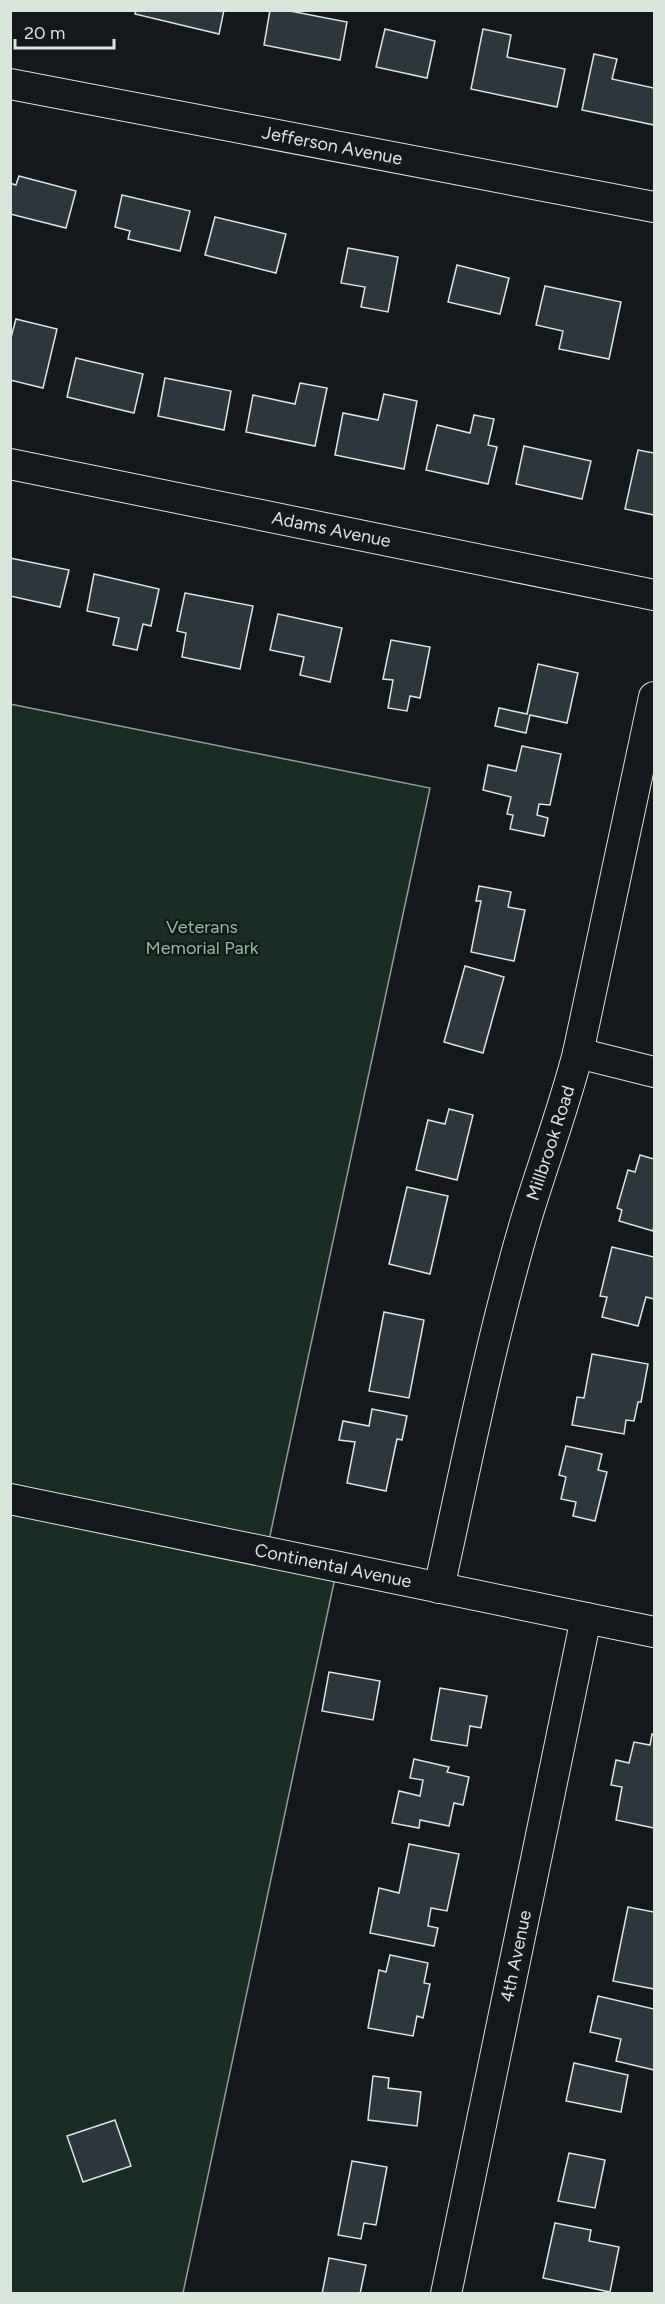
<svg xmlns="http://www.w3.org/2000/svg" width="665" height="2304" viewBox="0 0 665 2304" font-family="Figtree,sans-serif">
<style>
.green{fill:#1a2d24;stroke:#939e99;stroke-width:1.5}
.building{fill:#2c363c;stroke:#d8e6dc;stroke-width:1.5}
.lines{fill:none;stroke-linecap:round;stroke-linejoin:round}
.street-casing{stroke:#d8e6dc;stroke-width:32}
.street{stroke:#14181c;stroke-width:30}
.labels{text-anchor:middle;stroke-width:4.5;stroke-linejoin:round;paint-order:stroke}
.street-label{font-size:18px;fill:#d8e6dc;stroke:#14181c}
.park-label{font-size:18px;fill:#8ac095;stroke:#14181c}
</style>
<rect width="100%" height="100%" fill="#14181c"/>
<polygon class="green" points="10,704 430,788 265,1559 336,1573 183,2293 11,2293"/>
<g class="building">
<polygon points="136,10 224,10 219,34 135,14"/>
<polygon points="270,10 285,10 347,22 340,60 264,45"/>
<polygon points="385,29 435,41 427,78 376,67"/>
<polygon points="483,29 511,35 507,57 565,69 557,107 471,89"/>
<polygon points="594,54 617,59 612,79 654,88 654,125 582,110"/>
<polygon points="19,176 76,191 66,228 10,214 10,183 16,185"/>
<polygon points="122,195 190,211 180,251 128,239 130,231 115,227"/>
<polygon points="215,217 286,234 276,273 205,255"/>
<polygon points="348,248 398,257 388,312 361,307 365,287 341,283"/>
<polygon points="457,265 509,278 500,314 448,302"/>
<polygon points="545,286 621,302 609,359 559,349 563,331 536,325"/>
<polygon points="16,319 57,329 43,388 10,380 10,341"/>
<polygon points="76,358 143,374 134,413 67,397"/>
<polygon points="165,378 231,391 224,430 158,416"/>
<polygon points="300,383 327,388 315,446 246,432 253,395 295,404"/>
<polygon points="384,394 417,401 404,469 335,455 343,413 378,420"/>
<polygon points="474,415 494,419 488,445 497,447 488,484 426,470 437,425 470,433"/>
<polygon points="524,446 591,461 582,499 516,484"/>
<polygon points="638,450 654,453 654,515 625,509"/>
<polygon points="10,558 69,570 60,607 10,596"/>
<polygon points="94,574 159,589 151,626 143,624 137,650 113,645 119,618 87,611"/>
<polygon points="185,593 253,606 240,669 182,657 186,633 177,631"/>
<polygon points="278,614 342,628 330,682 300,675 304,657 270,650"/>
<polygon points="391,640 430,647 420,698 410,696 407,711 388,708 393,680 383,679"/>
<polygon points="538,664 578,673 567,723 530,715 526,733 495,726 499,708 527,714"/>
<polygon points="522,746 561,754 550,805 539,804 537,815 548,818 544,836 510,829 513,815 507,814 511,797 483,790 488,765 516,771"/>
<polygon points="479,886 511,892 508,907 525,910 514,961 471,952 481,901 476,901"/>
<polygon points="465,966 504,977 483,1053 444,1042"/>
<polygon points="449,1109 473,1115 457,1180 416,1170 428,1120 445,1124"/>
<polygon points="640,1155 654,1159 654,1225 653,1231 619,1221 622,1210 617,1208 628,1170 635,1172"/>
<polygon points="407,1187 448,1196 430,1274 389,1264"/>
<polygon points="612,1247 654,1257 654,1299 646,1297 638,1326 602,1317 607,1297 600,1296"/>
<polygon points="384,1312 424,1320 409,1398 369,1391"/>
<polygon points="592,1354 648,1364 641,1402 638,1402 634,1421 626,1420 624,1434 572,1425 577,1397 584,1398"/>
<polygon points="372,1409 407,1416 402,1440 397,1439 386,1491 347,1483 355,1442 339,1440 343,1421 369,1426"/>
<polygon points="566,1446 602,1454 598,1470 607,1472 595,1521 573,1516 576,1502 561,1499 566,1477 559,1475"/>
<polygon points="329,1672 380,1681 373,1720 322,1711"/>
<polygon points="440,1688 487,1696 481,1728 470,1726 467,1746 431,1740"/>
<polygon points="652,1734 654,1735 654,1828 616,1820 622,1787 611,1785 616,1760 629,1763 634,1742 650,1745"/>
<polygon points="414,1759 449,1767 447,1772 469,1777 463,1805 454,1803 449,1826 420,1820 419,1828 392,1823 399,1791 420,1796 423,1780 410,1778"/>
<polygon points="409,1844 459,1854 447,1911 431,1908 428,1926 438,1928 434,1946 370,1933 379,1888 399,1893"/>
<polygon points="628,1907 654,1912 654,1989 613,1981"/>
<polygon points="390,1955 428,1963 424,1983 430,1984 423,2018 417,2016 413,2036 368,2028 379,1970 386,1972"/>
<polygon points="598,1996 654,2009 654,2070 616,2061 621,2039 590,2032"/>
<polygon points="574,2063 628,2075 621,2112 566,2101"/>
<polygon points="373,2076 389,2078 388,2088 421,2092 417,2126 368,2120"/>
<polygon points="115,2120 131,2166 83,2182 67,2136"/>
<polygon points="569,2153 605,2160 595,2208 558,2201"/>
<polygon points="352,2161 387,2167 376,2225 364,2223 361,2239 338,2235"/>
<polygon points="555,2223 591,2230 589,2241 619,2247 610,2292 543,2278"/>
<polygon points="329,2258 366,2265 360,2294 322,2294"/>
</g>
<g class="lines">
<defs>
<g id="street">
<path id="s1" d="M10 84 654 207"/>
<path id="s2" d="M10 464 654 595"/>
<polyline points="578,1053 654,1072"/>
<path id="s3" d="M10 1499 654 1632"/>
<path id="s4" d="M439 1588C466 1466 490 1343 525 1223 542 1166 563 1111 578 1053L654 697"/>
<path id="s5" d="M446 2294 586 1618"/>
</g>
</defs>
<use href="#street" class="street-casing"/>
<use href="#street" class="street"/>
</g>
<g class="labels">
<g class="street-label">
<text dy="6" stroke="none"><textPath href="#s1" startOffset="328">Jefferson Avenue</textPath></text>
<text dy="6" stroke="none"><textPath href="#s2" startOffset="328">Adams Avenue</textPath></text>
<text dy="6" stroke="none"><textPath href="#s4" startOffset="459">Millbrook Road</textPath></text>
<text dy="6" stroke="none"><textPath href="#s3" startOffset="330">Continental Avenue</textPath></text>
<text dy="6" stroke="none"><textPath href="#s5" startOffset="345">4th Avenue</textPath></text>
</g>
<g class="park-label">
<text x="202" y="933">Veterans<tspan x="202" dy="21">Memorial Park</tspan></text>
</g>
</g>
<rect width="665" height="2304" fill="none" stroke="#d8e6dc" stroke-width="24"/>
<path d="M15 39v9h99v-9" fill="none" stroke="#d8e6dc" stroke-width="3"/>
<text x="24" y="39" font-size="18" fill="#d8e6dc" stroke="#14181c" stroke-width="4.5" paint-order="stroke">20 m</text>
</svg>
